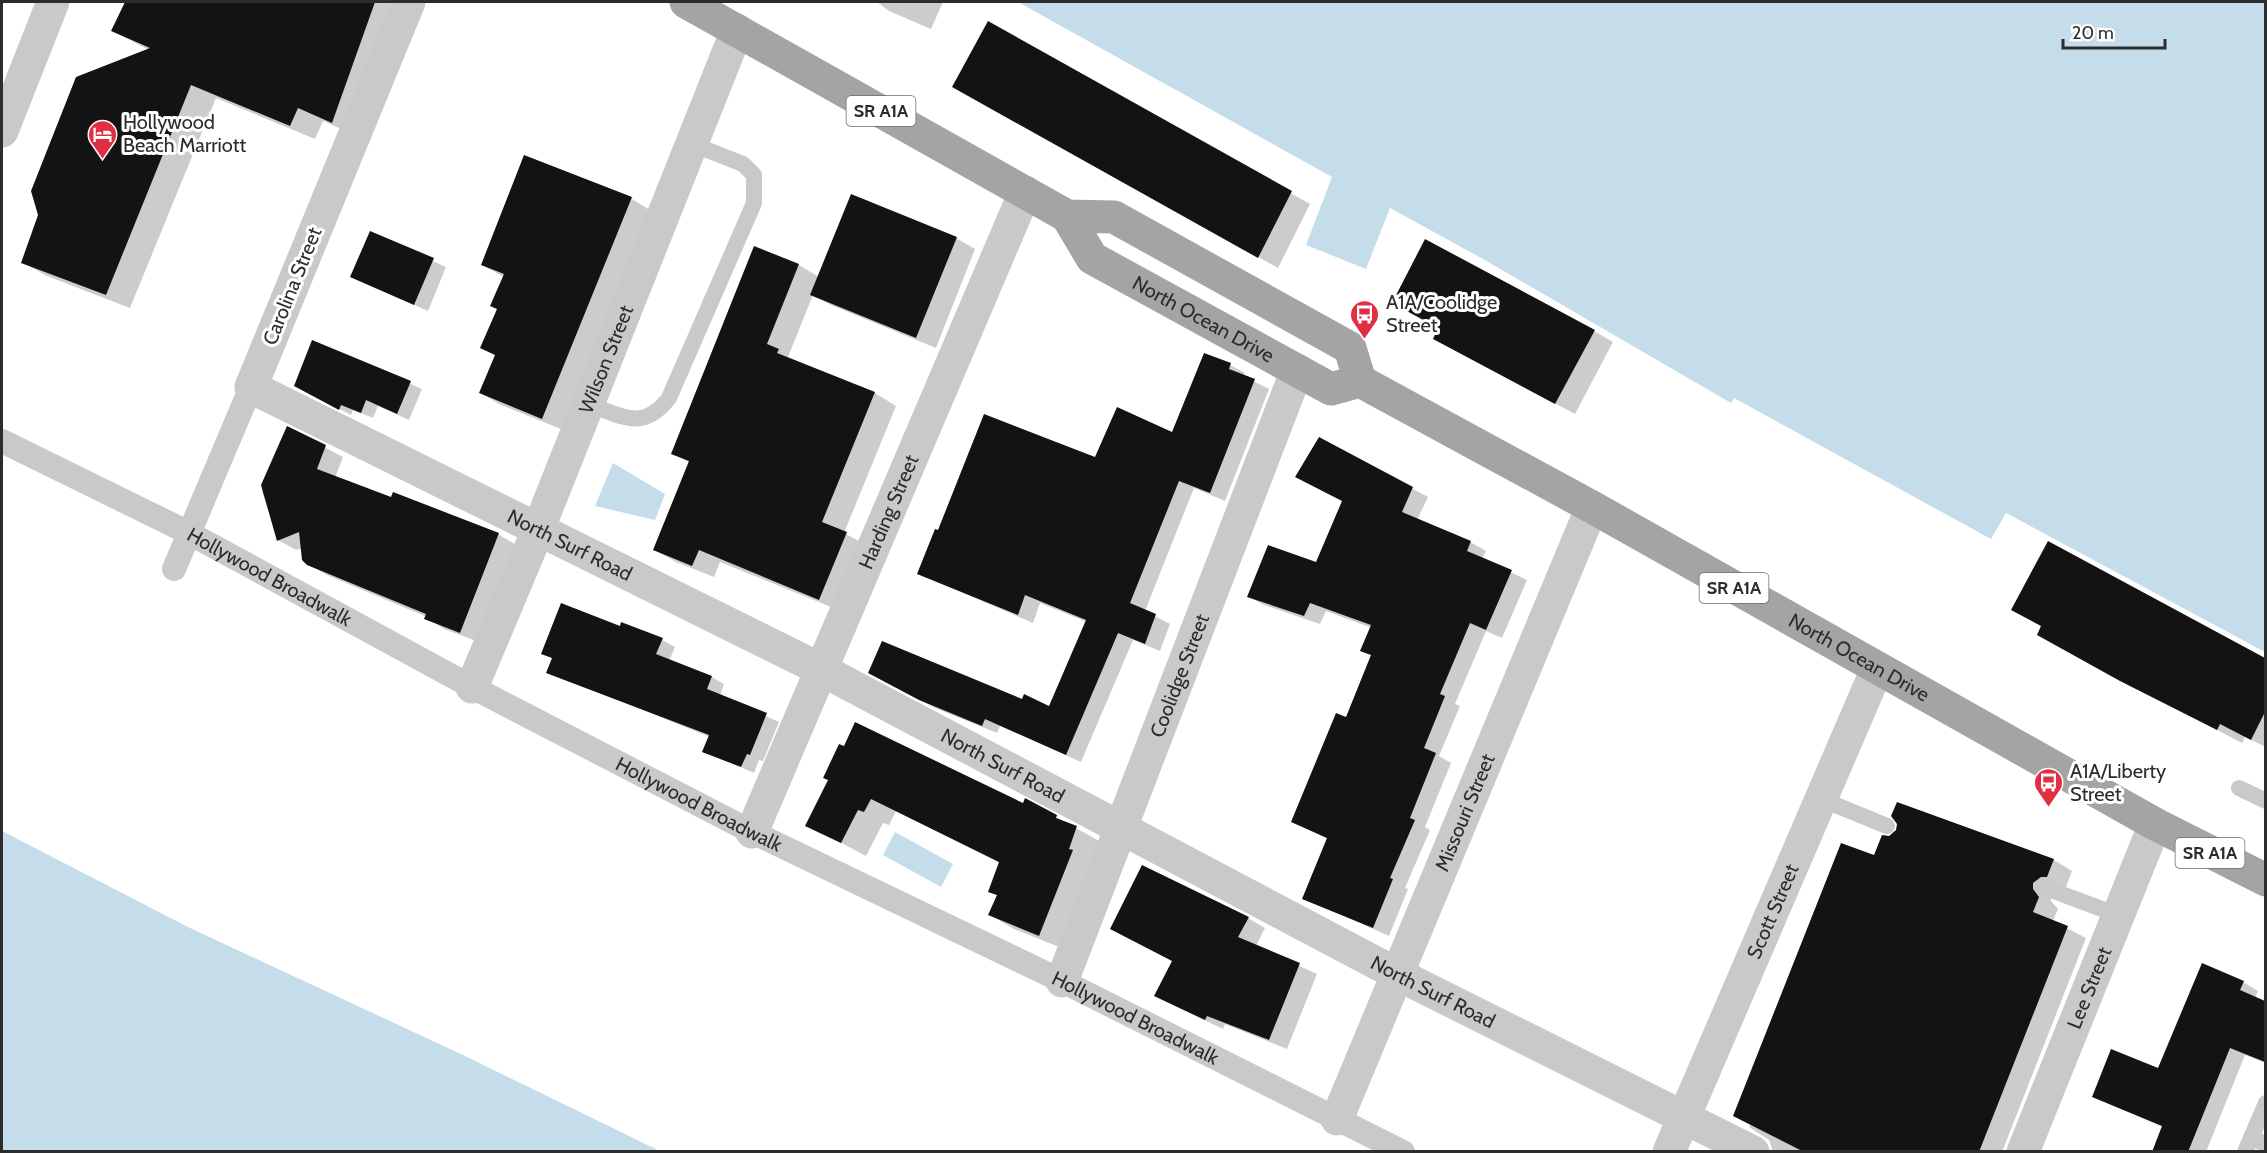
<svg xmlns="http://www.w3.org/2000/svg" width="2267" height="1153" viewBox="0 0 2267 1153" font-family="Cabin,sans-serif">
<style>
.water{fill:#c5ddea}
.shadow{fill:#0003}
.building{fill:#131313}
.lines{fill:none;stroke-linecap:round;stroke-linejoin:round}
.service{stroke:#c9c9c9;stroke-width:16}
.pedestrian{stroke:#c9c9c9;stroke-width:24}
.minor{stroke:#c9c9c9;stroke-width:33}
.primary{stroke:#a4a4a4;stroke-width:33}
.labels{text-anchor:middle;stroke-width:6;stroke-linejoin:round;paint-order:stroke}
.shield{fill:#fff;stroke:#6b6b6b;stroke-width:1.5}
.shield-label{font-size:18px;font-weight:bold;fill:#2c2c2c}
.poi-label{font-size:20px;fill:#2c2c2c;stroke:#fff;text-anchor:start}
.street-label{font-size:20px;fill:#2c2c2c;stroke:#fff}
</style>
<rect width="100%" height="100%" fill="#fff"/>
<g class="water">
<polygon points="1018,2 2265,2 2265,652 2006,513 1991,539 1734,398 1731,403 1483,259 1390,208 1366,269 1306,245 1332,177"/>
<polygon points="613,463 665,494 655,520 595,506"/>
<polygon points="2,831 188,927 463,1055 660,1151 2,1151"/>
<polygon points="895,832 953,864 941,887 883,855"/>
</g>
<g class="shadow">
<polygon points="123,2 404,2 357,136 323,121 315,139 216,98 130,308 47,276 22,262 149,50 113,31 126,3"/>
<polygon points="877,2 943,2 931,29 889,11"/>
<polygon points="988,23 1310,204 1278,268 973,98"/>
<polygon points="524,157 632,199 650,210 561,429 499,404 481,393 496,356 499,309 504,277 482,265"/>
<polygon points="371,233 446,267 428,311 352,277"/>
<polygon points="956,238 975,249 936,348 831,305 813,295 788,357 875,393 896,406 844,533 868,546 841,611 720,562 714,577 676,562 655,550 690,463 673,453 755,248 799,265 819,277"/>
<polygon points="1594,331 1613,342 1575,414 1453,349"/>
<polygon points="313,342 422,389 409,420 378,406 373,418 353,410 351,415 307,392"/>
<polygon points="1230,365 1245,373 1243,376 1269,389 1225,501 1194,488 1145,611 1170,624 1160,651 1133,640 1081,762 1000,726 997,733 935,708 885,681 1023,701 1050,708 1087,622 1040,603 1033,623 919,574 939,532 1095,459 1173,434"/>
<polygon points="288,428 343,457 335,478 498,534 516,545 479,642 444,629 427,617 327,575 308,564 302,548 296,550 278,540 262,491"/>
<polygon points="1320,439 1428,497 1417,520 1470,542 1486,551 1482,559 1527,580 1502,638 1486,631 1455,704 1460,706 1439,756 1451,763 1425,827 1430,830 1405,888 1408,889 1389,936 1304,898 1328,839 1293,822 1346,719 1372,656 1362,650 1372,628 1326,611 1320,624 1264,605 1249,597 1317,564 1343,501"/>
<polygon points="2048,543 2266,659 2266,747 2245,737 2242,743 2063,649 2043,626"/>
<polygon points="620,628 662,640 675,647 669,661 712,677 724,684 720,696 779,722 763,761 759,760 754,773 704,751 710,737 548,672 553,659 543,653"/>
<polygon points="830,780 1023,805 1056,817 1101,842 1064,949 1014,929 990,915 998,896 990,891 1000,863 896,811 889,825 883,823 866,856 807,825"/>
<polygon points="1898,804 2054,860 2072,871 2066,887 2052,894 2051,901 2058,909 2053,921 2086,938 2002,1152 1773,1152 1769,1140 1749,1127 1874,857 1898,831"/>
<polygon points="1248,918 1265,928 1256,946 1317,974 1287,1049 1225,1024 1223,1029 1173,1005"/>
<polygon points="2243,982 2258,991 2255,998 2266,1002 2266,1063 2245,1055 2206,1152 2154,1152 2163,1127 2094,1097 2159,1070"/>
</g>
<g class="building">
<polygon points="125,2 375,2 332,123 298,108 290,126 191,85 106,295 21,263 38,215 31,191 76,77 150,48 111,31"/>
<polygon points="988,21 1292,191 1258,258 952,87"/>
<polygon points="524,155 632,197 542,419 479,393 495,355 480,348 497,309 490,306 504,274 481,265"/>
<polygon points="851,194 957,237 916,338 810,295"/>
<polygon points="370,231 434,258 414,305 350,277"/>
<polygon points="1425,239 1595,330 1555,404 1433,339 1438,328 1392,303"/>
<polygon points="754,246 799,264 767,344 779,349 777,353 875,392 822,522 847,532 819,600 699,550 692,566 653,550 689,461 671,454"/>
<polygon points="312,340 411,381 397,414 366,400 361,413 341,405 339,410 294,386"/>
<polygon points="1204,353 1231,363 1229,369 1255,379 1210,493 1179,481 1130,603 1156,614 1145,644 1118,633 1066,755 985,719 982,726 919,700 868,673 882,641 1022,699 1024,694 1049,706 1086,620 1025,595 1018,615 917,574 935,529 938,530 984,414 1095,457 1117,407 1172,432"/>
<polygon points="287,426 326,445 317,469 391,497 393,492 499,533 460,633 424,619 426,614 307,565 302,560 299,532 277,541 261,485"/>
<polygon points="1319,437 1413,487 1402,512 1471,541 1467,551 1512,570 1486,630 1470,623 1440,694 1445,696 1424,748 1436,753 1410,818 1415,820 1390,878 1393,879 1373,928 1302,899 1327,838 1291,822 1336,713 1346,717 1371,655 1360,651 1371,625 1310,603 1304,616 1247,597 1268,545 1316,562 1342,501 1295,477"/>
<polygon points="2048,541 2265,658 2265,712 2251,740 2220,724 2217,730 2120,681 2037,635 2041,626 2011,610"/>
<polygon points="561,603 620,626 621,622 663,638 656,654 712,676 707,689 767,713 750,755 747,754 741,767 702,752 709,735 546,673 552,658 541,654"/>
<polygon points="855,722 1023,803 1025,798 1057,815 1056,818 1077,826 1069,849 1073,850 1039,936 988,915 997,895 988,892 999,862 871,799 864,812 858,810 841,843 805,826 828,780 823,778 839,744 844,746"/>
<polygon points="1897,802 2054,859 2047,877 2041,877 2033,883 2033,889 2039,897 2033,912 2068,926 1979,1152 1804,1152 1733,1116 1841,843 1874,855 1882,835 1889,836 1896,830 1897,824 1891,816"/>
<polygon points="1142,865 1249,917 1238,937 1300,963 1269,1040 1207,1016 1205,1020 1154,996 1172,961 1110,929"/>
<polygon points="2202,963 2244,981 2240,990 2265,1001 2265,1062 2230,1048 2188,1152 2152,1152 2162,1126 2092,1097 2111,1049 2158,1068"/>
</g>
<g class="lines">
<g class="service">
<path d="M588 404C622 416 643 432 669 398L754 203V175L743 164 692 144"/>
<polyline points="2239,788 2266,801"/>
<polyline points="1821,799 1887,826"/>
<polyline points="2043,887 2118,915"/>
<polyline points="2251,1138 2266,1103"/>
<polyline points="2245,1152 2251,1138 2266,1144"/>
</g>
<g class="pedestrian">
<path id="s1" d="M2 441 189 533 472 687 752 832 1062 981 1403 1152"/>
<polyline points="174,569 251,387"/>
</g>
<g class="minor">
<path id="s2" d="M409 2 251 387 820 669 1397 974 1753 1152"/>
<polyline points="2,131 53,2"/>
<path id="s3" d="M472 687 538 530 737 30"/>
<path id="s4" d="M752 832 1025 192"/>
<path id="s5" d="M1062 981 1297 370"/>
<path id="s6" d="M1337 1119 1592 507"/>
<path id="s7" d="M1669 1152 1877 669"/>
<path id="s8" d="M2023 1152 2155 824"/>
</g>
<g class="primary">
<path id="s9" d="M686 2 1067 216 1114 217 1350 348 1360 381 1592 507 2155 824 2266 880"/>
<path id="s10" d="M1067 216 1092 258 1331 389 1360 381"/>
</g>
</g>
<defs>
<symbol id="hotel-pin" viewBox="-11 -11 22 30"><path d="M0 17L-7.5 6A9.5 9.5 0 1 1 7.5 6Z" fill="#e22e42" stroke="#fff"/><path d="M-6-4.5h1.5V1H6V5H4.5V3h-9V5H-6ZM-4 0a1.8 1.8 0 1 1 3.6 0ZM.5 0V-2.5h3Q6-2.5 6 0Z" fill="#fff"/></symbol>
<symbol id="bus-pin" viewBox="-11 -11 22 30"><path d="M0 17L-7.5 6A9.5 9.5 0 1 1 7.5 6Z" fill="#e22e42" stroke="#fff"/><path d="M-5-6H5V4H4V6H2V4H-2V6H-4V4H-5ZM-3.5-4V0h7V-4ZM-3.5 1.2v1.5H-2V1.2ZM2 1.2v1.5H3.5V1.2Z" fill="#fff"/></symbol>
</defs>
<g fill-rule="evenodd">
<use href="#hotel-pin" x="86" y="118" width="33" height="45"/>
<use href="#bus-pin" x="1348" y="298" width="33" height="45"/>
<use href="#bus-pin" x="2032" y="766" width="33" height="45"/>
</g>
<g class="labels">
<g class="shield">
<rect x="846.5" y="96" width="69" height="30" rx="4.5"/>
<rect x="1699.5" y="573" width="69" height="30" rx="4.5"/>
<rect x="2175.5" y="838" width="69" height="30" rx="4.5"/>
</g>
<g class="shield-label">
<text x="881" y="117">SR A1A</text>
<text x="1734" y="594">SR A1A</text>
<text x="2210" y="859">SR A1A</text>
</g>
<g class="poi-label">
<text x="123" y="129">Hollywood<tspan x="123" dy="23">Beach Marriott</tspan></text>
<text x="1386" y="309">A1A/Coolidge<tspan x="1386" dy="23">Street</tspan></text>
<text x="2070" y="778">A1A/Liberty<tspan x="2070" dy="23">Street</tspan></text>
</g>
<g class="street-label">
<text transform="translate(292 286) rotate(-68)" y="7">Carolina Street</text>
<text dy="7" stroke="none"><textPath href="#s10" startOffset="176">North Ocean Drive</textPath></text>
<text dy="7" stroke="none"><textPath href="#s3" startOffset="354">Wilson Street</textPath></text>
<text dy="7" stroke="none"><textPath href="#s4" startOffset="348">Harding Street</textPath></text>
<text dy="7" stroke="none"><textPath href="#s2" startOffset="772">North Surf Road</textPath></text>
<text dy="7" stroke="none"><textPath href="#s1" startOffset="300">Hollywood Broadwalk</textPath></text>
<text dy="7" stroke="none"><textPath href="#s9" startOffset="1359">North Ocean Drive</textPath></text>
<text dy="7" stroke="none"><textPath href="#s5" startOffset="327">Coolidge Street</textPath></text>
<text dy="7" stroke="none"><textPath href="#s2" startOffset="1258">North Surf Road</textPath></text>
<text dy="7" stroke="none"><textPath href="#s1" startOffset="786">Hollywood Broadwalk</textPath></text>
<text dy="7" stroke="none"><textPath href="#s6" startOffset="332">Missouri Street</textPath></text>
<text dy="7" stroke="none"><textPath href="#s7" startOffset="262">Scott Street</textPath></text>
<text dy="7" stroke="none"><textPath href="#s8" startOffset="177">Lee Street</textPath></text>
<text dy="7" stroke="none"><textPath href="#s2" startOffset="1744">North Surf Road</textPath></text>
<text dy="7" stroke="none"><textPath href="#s1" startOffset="1272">Hollywood Broadwalk</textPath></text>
</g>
</g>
<rect width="2267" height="1153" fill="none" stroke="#2c2c2c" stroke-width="6"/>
<path d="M2063 39v9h102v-9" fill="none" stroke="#2c2c2c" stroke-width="3"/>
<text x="2072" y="39" font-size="18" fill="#2c2c2c" stroke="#ffffff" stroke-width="4.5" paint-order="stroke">20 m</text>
</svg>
